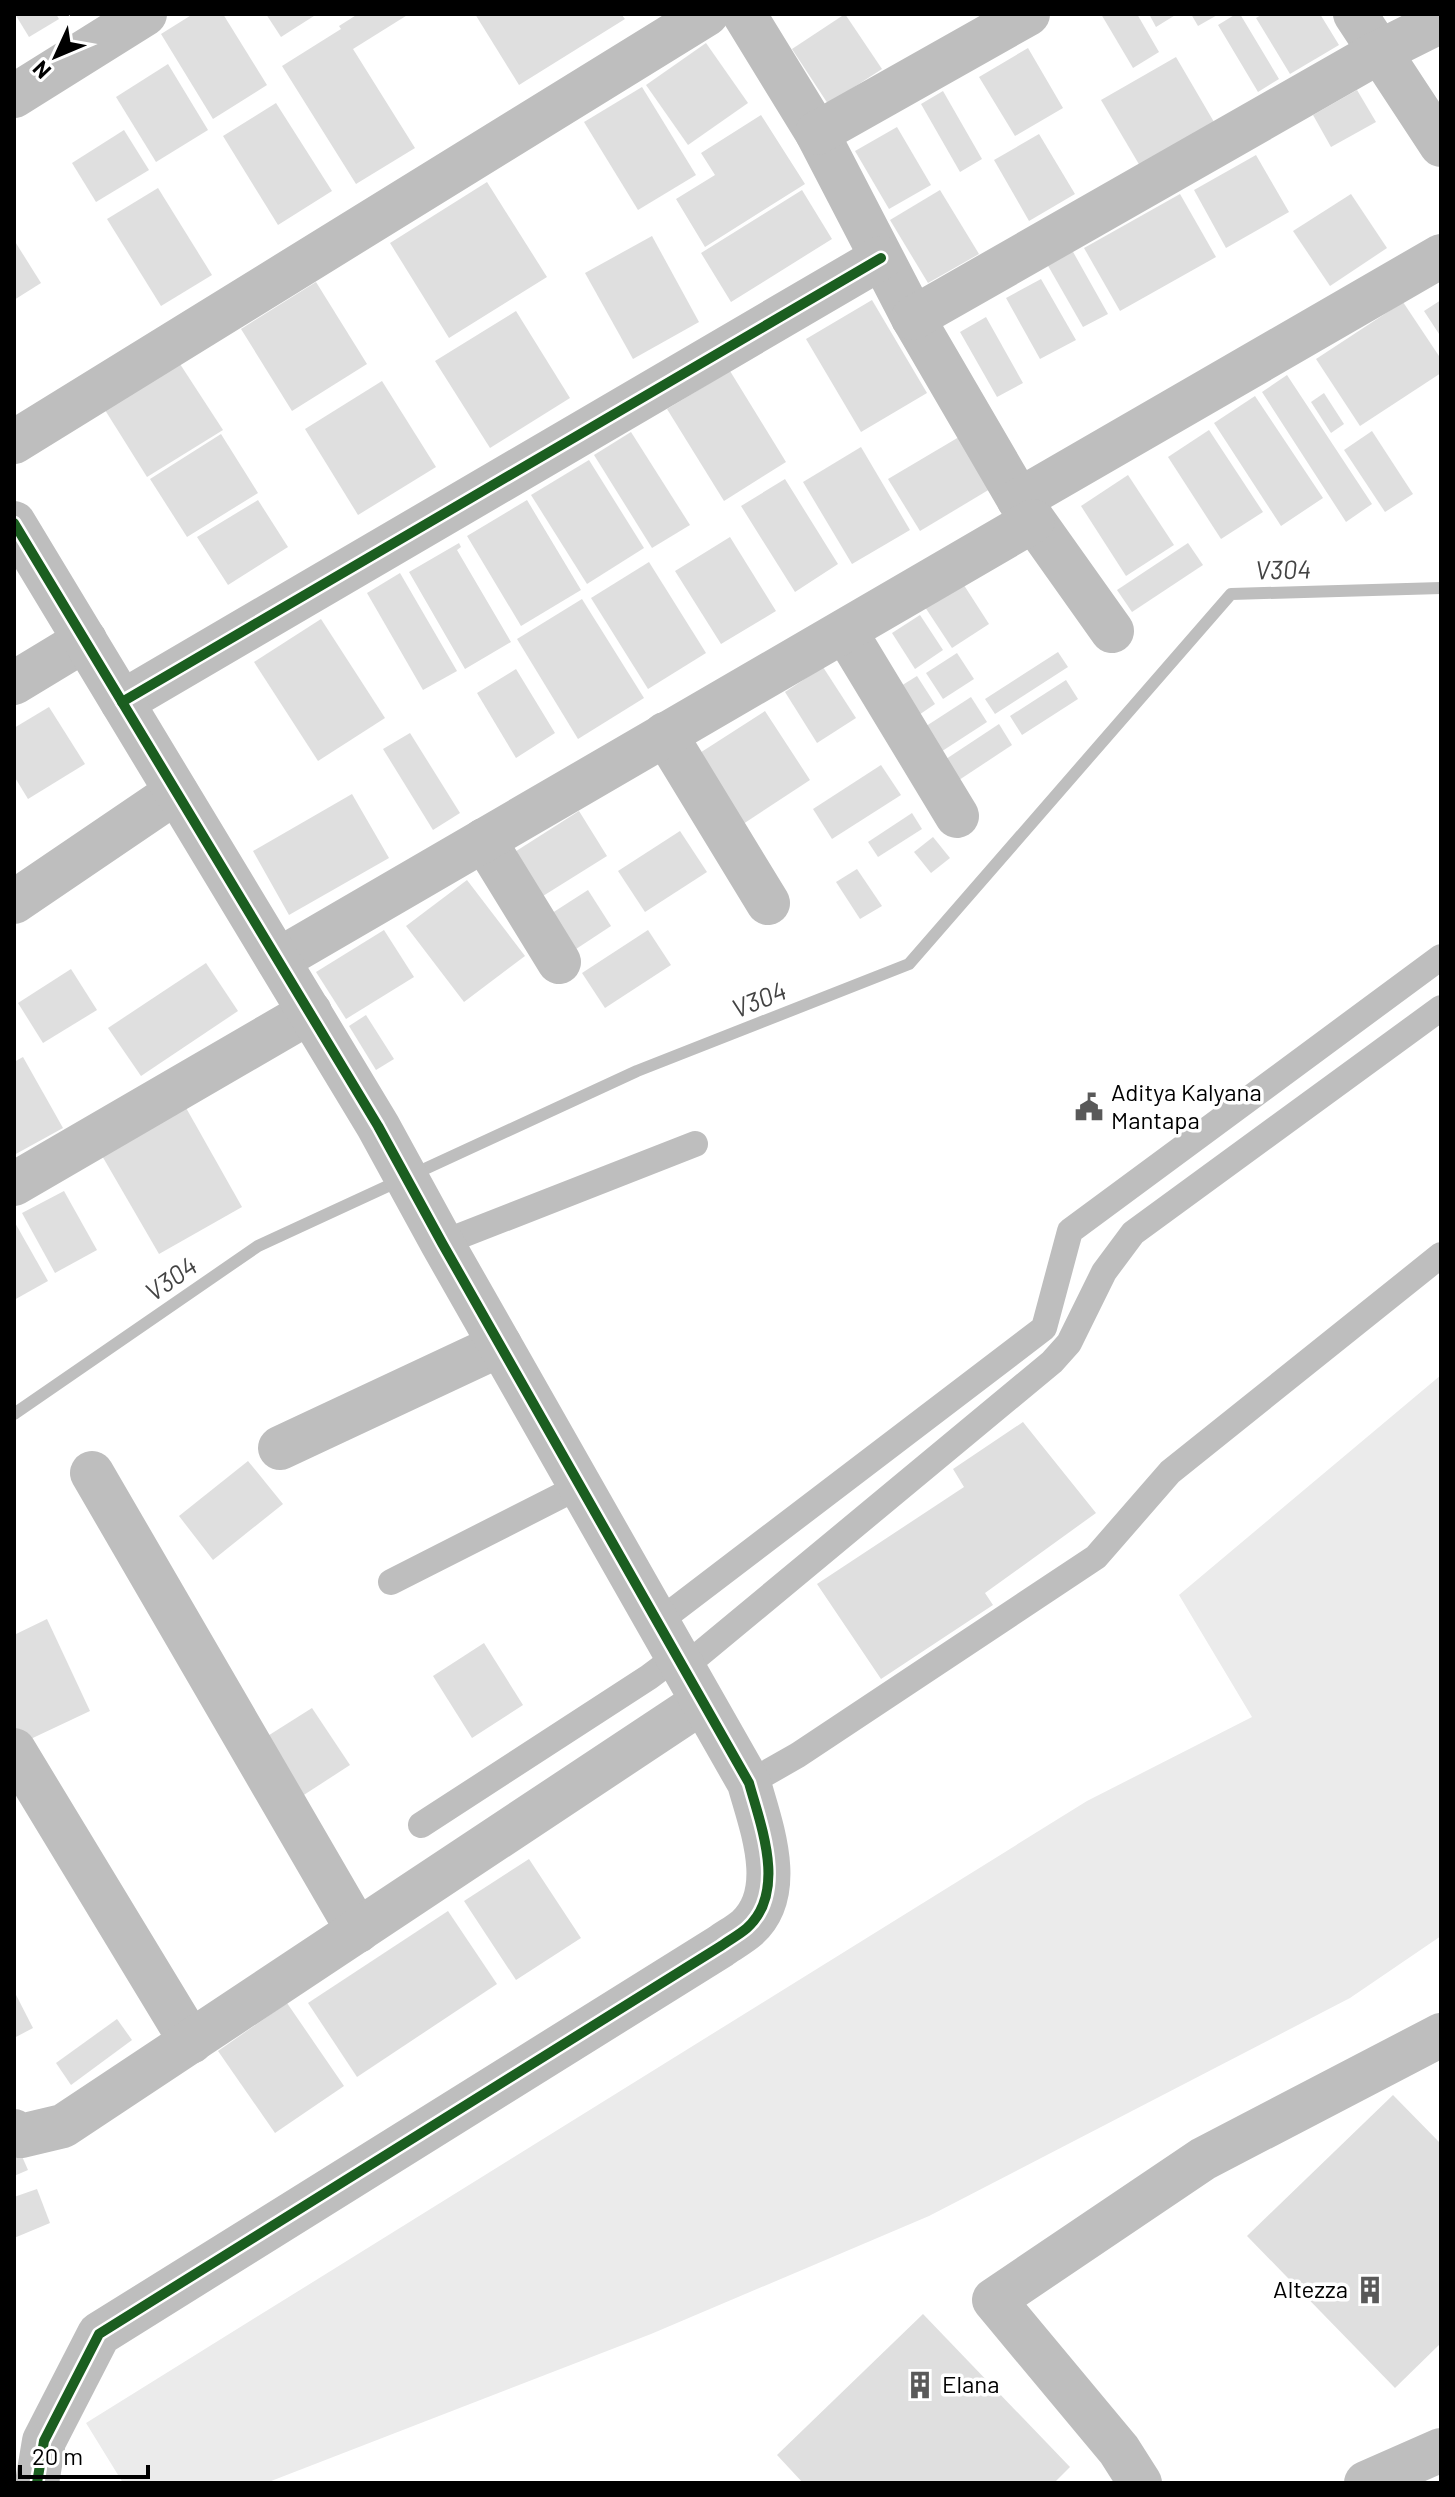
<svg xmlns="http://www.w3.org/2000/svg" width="1455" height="2497" viewBox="0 0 1455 2497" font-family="Barlow,sans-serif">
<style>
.green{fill:#ebebeb}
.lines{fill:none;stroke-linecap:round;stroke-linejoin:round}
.stream{stroke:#bebebe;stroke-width:12}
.building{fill:#dfdfdf}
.service{stroke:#bebebe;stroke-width:26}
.minor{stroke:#bebebe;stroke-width:44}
.tertiary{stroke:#bebebe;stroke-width:44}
.cycleway-casing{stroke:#fff;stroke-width:15}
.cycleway{stroke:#1b5e20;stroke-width:10}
.labels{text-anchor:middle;stroke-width:7;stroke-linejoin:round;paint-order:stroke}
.poi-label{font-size:24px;fill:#000;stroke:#fff;text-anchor:start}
.water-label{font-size:26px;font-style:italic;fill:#434343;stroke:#fff}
</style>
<rect width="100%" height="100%" fill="#fff"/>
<polygon class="green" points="1441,1375 1441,1936 1350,1998 929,2216 651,2334 266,2483 123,2483 86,2423 1087,1801 1252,1717 1179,1595"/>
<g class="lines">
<polyline class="stream" points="14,1414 258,1246 637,1071 909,964 1231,594 1441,588"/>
</g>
<g class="building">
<polygon points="15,14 56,14 59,19 29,37"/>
<polygon points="193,14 223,14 267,85 213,119 161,34"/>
<polygon points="266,14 317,14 281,37"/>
<polygon points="358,14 409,14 353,49 415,148 356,184 282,66 341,29 339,26"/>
<polygon points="475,14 621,14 625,19 519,85"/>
<polygon points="845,14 882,69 828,104 792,49"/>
<polygon points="1101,14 1137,14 1159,52 1133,68"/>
<polygon points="1149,14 1177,14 1156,27"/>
<polygon points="1191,14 1219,14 1198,26"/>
<polygon points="1236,14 1240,14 1279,79 1258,92 1218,25"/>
<polygon points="1263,14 1320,14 1339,45 1290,74 1256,18"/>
<polygon points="706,43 748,103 688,145 646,85"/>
<polygon points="1028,48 1063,108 1015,136 979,77"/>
<polygon points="1176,57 1214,122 1140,166 1101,100"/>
<polygon points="168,64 208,130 156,162 116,97"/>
<polygon points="642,87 696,175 638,210 584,122"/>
<polygon points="1357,90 1376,122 1331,147 1313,115"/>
<polygon points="943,91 982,159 960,172 921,104"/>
<polygon points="276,103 332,191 278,225 223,136"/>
<polygon points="761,115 805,184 705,247 676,199 715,175 701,153"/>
<polygon points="897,127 931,185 889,209 855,151"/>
<polygon points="124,130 149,170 96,202 72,163"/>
<polygon points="1039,134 1075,194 1029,221 994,160"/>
<polygon points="1256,155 1289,212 1226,248 1194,190"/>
<polygon points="487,182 547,277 449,338 390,243"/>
<polygon points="158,188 212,275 161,306 107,219"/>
<polygon points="802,190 832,239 731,302 701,253"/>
<polygon points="940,190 979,254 928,283 890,220"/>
<polygon points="1180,194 1216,257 1120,311 1084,248"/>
<polygon points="1351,194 1387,248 1330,286 1293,231"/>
<polygon points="652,236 699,322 633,359 585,273"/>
<polygon points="14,240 41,283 14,300"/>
<polygon points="1072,250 1108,314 1083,327 1047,264"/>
<polygon points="1041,279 1076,340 1040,359 1006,298"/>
<polygon points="316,282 367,364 292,411 241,329"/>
<polygon points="872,300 927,393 861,432 806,339"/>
<polygon points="1441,300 1441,337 1424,311"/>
<polygon points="1403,302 1441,359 1441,373 1360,426 1316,359"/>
<polygon points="516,311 570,398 490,448 435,361"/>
<polygon points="986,317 1023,383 997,397 960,332"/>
<polygon points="180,364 223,430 147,477 105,410"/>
<polygon points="730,371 786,462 724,501 667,409"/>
<polygon points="1287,375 1372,504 1346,522 1262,392"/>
<polygon points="382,381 436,467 358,515 305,429"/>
<polygon points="1324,393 1344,424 1331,433 1311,402"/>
<polygon points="1255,396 1323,498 1281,526 1214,423"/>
<polygon points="1209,430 1263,512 1221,539 1168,457"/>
<polygon points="1372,431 1413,494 1385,512 1344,450"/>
<polygon points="631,432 690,525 652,548 594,455"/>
<polygon points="221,434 258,493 187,537 150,479"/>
<polygon points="959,437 990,489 920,531 888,479"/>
<polygon points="861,447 910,530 852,564 803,482"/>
<polygon points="589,460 644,548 587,584 531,495"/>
<polygon points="1128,475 1174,545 1126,576 1081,506"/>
<polygon points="785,479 838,564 795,592 741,506"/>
<polygon points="258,500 288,547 228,585 197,537"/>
<polygon points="527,500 581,590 521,626 467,536"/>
<polygon points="730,537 776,611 721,644 675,571"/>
<polygon points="459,543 461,547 457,550 511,642 465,669 409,572"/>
<polygon points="1188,543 1203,565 1132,612 1117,590"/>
<polygon points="649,562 706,653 648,689 591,598"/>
<polygon points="400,573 457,671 423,690 367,593"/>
<polygon points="960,579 989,624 952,648 923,604"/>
<polygon points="582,599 644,698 578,739 517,639"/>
<polygon points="920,615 943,650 915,669 892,633"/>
<polygon points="321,619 385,718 318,761 254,662"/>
<polygon points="1058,652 1068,667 995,714 985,699"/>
<polygon points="957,653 974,679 943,699 926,673"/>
<polygon points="823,667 856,718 817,743 785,692"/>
<polygon points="516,669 555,733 516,758 477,693"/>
<polygon points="917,676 935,704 907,723 888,694"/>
<polygon points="1066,680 1078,699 1022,735 1010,716"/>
<polygon points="971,697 987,722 933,757 917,732"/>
<polygon points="49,707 85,764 28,799 14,776 14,728"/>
<polygon points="765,711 810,780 737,828 692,758"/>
<polygon points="999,724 1012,745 950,786 937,765"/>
<polygon points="410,733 460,813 433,830 383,749"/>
<polygon points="881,765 901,795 832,839 813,809"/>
<polygon points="352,794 389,858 289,915 253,851"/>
<polygon points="579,811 607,856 535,901 507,857"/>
<polygon points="912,813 922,829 878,857 868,842"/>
<polygon points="680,831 707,872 645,912 618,871"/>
<polygon points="933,837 950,858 931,873 914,852"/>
<polygon points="857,869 882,906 860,919 836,882"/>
<polygon points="467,880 525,956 464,1002 406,926"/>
<polygon points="588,890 611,926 573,951 549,915"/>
<polygon points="384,930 414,977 346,1019 316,972"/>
<polygon points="648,930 671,965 605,1008 582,973"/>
<polygon points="206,963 238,1011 141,1076 108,1028"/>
<polygon points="71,969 97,1010 43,1043 18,1003"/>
<polygon points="366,1015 394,1059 376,1070 349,1026"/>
<polygon points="23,1057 63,1128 14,1155 14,1062"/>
<polygon points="185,1106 242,1207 159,1254 101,1154"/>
<polygon points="64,1191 97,1250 55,1273 22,1213"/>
<polygon points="14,1221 48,1281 14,1300"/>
<polygon points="1023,1422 1096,1513 985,1593 993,1605 881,1679 817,1584 964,1487 953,1469"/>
<polygon points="248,1461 283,1504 213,1560 179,1516"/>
<polygon points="47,1619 90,1711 20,1744 14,1731 14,1635"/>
<polygon points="484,1643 523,1705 472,1738 433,1676"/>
<polygon points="312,1708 350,1765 293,1802 255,1744"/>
<polygon points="529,1859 581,1938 516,1980 464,1901"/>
<polygon points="448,1911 497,1984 357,2077 308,2003"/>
<polygon points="14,1991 33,2028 14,2038"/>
<polygon points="287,2003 344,2086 275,2133 218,2051"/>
<polygon points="117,2019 132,2040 71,2085 56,2063"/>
<polygon points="1393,2095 1441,2144 1441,2343 1395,2388 1247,2236"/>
<polygon points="14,2138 28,2170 14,2176"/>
<polygon points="37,2189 50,2223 14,2238 14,2197"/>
<polygon points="923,2314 1070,2467 1054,2483 803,2483 777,2455"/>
</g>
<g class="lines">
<g class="service">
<polyline points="442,1243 695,1144"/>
<polyline points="391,1582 580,1486"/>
<polyline points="657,1623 1044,1328 1070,1231 1441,957"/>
<polyline points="683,1668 1052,1362 1069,1343 1104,1272 1133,1233 1441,1008"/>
<polyline points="749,1783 798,1755 1096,1557 1170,1472 1441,1255"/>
<polyline points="421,1825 649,1677 677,1656"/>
</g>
<g class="minor">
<polyline points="744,14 817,133 913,318 1019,500 1112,631"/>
<polyline points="1355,14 1441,145"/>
<polyline points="14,96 145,14"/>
<polyline points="817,133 1028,14"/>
<polyline points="913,318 1379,52 1441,21"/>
<polyline points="14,442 707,14"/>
<polyline points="1019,500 1441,256"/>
<polyline points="845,631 957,816"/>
<polyline points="14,683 85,640"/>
<polyline points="122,702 881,258"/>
<polyline points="665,734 768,903"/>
<polyline points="484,840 559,962"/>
<polyline points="14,902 176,792"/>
<polyline points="278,960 1033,521"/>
<polyline points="14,1184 310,1012"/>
<polyline points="280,1448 500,1345"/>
<polyline points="92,1473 358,1931"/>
<polyline points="14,1750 191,2042"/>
<polyline points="14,2131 21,2136 63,2126 702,1702"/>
<polyline points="1140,2483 1119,2450 994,2300 1203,2159 1441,2035"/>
<polyline points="1366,2483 1441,2450"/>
</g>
<path class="tertiary" d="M14 523 378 1126 442 1243 749 1783C761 1826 787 1892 747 1928 739 1935 729 1940 721 1946L99 2334 44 2441 37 2483"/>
<defs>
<g id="cycleway">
<path d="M14 523 378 1126 442 1243 749 1783C761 1826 787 1892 747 1928 739 1935 729 1940 721 1946L99 2334 44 2441 37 2483"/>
<polyline points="122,702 881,258"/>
</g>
</defs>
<use href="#cycleway" class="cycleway-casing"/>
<use href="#cycleway" class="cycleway"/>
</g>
<defs>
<symbol id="civic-bare" viewBox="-9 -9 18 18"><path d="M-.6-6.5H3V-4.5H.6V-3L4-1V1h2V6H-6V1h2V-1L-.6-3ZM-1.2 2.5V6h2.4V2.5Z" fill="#595959" stroke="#fff" stroke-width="2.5" paint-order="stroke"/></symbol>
<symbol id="building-bare" viewBox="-9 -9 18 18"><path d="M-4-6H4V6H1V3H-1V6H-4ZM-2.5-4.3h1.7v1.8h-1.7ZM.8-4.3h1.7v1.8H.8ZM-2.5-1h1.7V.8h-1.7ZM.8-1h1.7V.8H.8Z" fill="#595959" stroke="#fff" stroke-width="2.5" paint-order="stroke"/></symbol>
</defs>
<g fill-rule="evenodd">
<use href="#civic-bare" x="1069" y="1087" width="40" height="40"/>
<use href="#building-bare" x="1350" y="2270" width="40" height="40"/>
<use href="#building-bare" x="900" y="2365" width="40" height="40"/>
</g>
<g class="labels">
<g class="poi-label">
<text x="1111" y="1101">Aditya Kalyana<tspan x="1111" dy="28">Mantapa</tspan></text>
<text x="1348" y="2298" text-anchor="end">Altezza</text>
<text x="942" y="2393">Elana</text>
</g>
<g class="water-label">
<text transform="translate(1283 570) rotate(-1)" y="9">V304</text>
<text transform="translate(759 1000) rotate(-22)" y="9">V304</text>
<text transform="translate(171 1279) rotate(-35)" y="9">V304</text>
</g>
</g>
<rect width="1455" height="2497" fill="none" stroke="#000000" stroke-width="32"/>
<g transform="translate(56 56) rotate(226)" stroke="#ffffff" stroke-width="6" paint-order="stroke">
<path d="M0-6L14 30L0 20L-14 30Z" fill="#000000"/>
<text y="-12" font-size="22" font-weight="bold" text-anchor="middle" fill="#000000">N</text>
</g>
<path d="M20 2465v12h128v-12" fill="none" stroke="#000000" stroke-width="4"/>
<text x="32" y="2465" font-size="24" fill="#000000" stroke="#ffffff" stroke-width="6" paint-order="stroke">20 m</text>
</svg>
